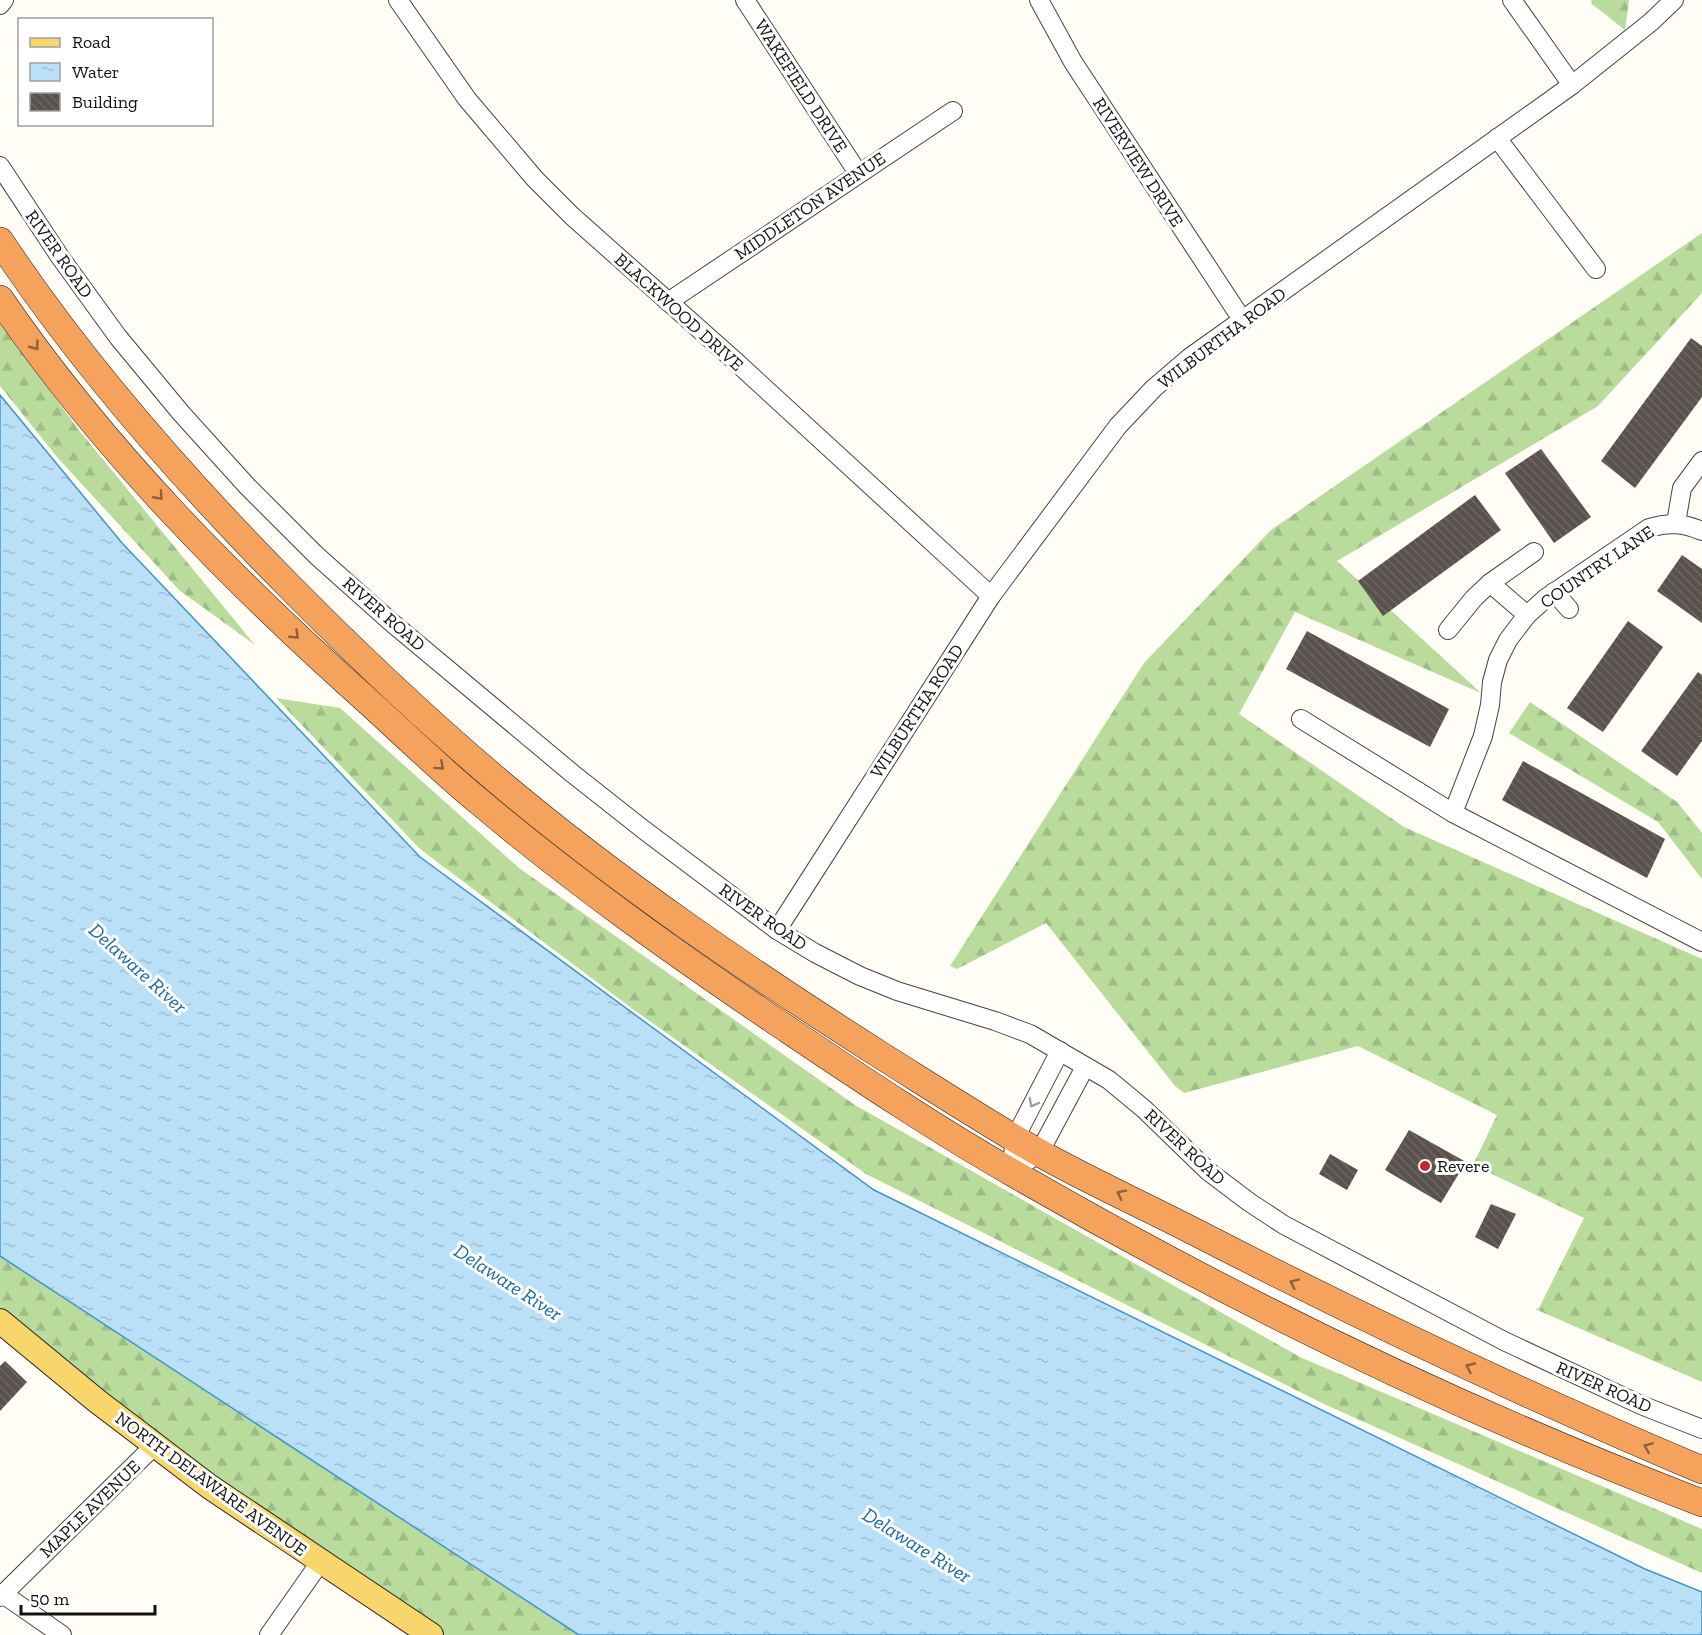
<svg xmlns="http://www.w3.org/2000/svg" width="1702" height="1635" viewBox="0 0 1702 1635" font-family="'Zilla Slab',serif">
<style>
.forest{fill:url(#forest-firs)}
.water{fill:url(#water-ripples);stroke:#3f96cf;stroke-width:1.5}
.building{fill:url(#building-back-hatch)}
.lines{fill:none;stroke-linecap:round;stroke-linejoin:round}
.minor-casing{stroke:#444;stroke-width:20}
.major-casing{stroke:#222;stroke-width:26}
.highway-casing{stroke:#222;stroke-width:28}
.minor{stroke:#fff;stroke-width:18}
.major{stroke:#f9d66b;stroke-width:24}
.highway{stroke:#f5a25d;stroke-width:27}
.oneway{stroke:#8e613b}
.oneway2{stroke:#a0a0a0}
.poi-dot{fill:#c4262e;stroke:#fff;stroke-width:2}
.labels{text-anchor:middle;stroke-width:6;stroke-linejoin:round;paint-order:stroke}
.street-label{font-size:18px;fill:#111;stroke:#fff}
.poi-label{font-size:18px;fill:#111;stroke:#fff;text-anchor:start}
.water-label{font-size:20px;font-style:italic;fill:#1768a6;stroke:#fff}
</style>
<defs>
<pattern id="forest-firs" width="22" height="20" patternUnits="userSpaceOnUse" patternTransform="scale(1.5)"><rect width="22" height="20" fill="#b9dc9c"/><path d="M5 1l3.5 6h-7zM16 11l3.5 6h-7z" fill="#9ebc85"/></pattern>
<pattern id="water-ripples" width="26" height="14" patternUnits="userSpaceOnUse" patternTransform="scale(1.5)"><rect width="26" height="14" fill="#b9e0f7"/><path d="M2 4q2-2 4 0t4 0M15 11q2-2 4 0t4 0" fill="none" stroke="#9ebfd3"/></pattern>
<pattern id="building-back-hatch" width="6" height="6" patternUnits="userSpaceOnUse" patternTransform="scale(1.5)"><rect width="6" height="6" fill="#5a524d"/><path d="M-1 5l2 2M0 0l6 6M5-1l2 2" fill="none" stroke="#6d6662"/></pattern>
</defs>
<rect width="100%" height="100%" fill="#fffdf5"/>
<g class="forest">
<polygon points="1591,0 1629,0 1625,30 1592,4"/>
<polygon points="1702,233 1702,293 1598,406 1337,561 1481,693 1295,612 1239,714 1404,827 1702,959 1702,1382 1535,1309 1539,1308 1584,1218 1473,1165 1497,1115 1358,1046 1184,1093 1175,1086 1046,923 957,969 950,966 1144,663 1271,530"/>
<polygon points="0,321 78,429 255,645 179,590 57,457 0,386"/>
<polygon points="276,698 340,708 519,868 855,1105 1300,1357 1702,1529 1702,1573 1326,1405 866,1174 634,1010 420,849"/>
<polygon points="1530,702 1677,802 1702,833 1702,879 1658,822 1509,733"/>
<polygon points="0,1256 579,1635 436,1635 0,1321"/>
</g>
<polygon class="water" points="0,395 122,543 420,857 874,1190 1645,1569 1702,1592 1702,1635 579,1635 0,1256"/>
<g class="building">
<polygon points="1691,338 1702,346 1702,397 1635,488 1601,461"/>
<polygon points="1541,449 1591,517 1554,543 1505,473"/>
<polygon points="1475,495 1501,530 1383,616 1358,581"/>
<polygon points="1682,555 1702,569 1702,623 1657,591"/>
<polygon points="1628,621 1663,647 1603,732 1567,708"/>
<polygon points="1307,631 1449,709 1430,747 1286,669"/>
<polygon points="1698,672 1702,675 1702,741 1677,776 1641,751"/>
<polygon points="1523,761 1665,839 1647,878 1502,800"/>
<polygon points="1409,1130 1466,1162 1441,1203 1385,1170"/>
<polygon points="1330,1154 1358,1170 1347,1190 1319,1174"/>
<polygon points="1491,1204 1516,1214 1498,1249 1475,1237"/>
<polygon points="5,1361 27,1382 0,1411 0,1366"/>
</g>
<g class="lines">
<defs>
<g id="minor">
<polyline points="398,0 467,99 535,179 572,216 734,360 991,596"/>
<polyline points="745,0 858,173"/>
<polyline points="1039,0 1073,62 1243,321"/>
<polyline points="1512,0 1572,85"/>
<polyline points="0,5 4,0"/>
<polyline points="1497,138 1596,269"/>
<polyline points="0,166 60,257 118,337 181,413 247,486 317,556 391,622 573,774 644,830 777,930 815,953 860,976 897,991 995,1021 1030,1034 1109,1080 1144,1109 1208,1171 1249,1202 1284,1225 1504,1341 1641,1405 1702,1429"/>
<polyline points="668,302 953,111"/>
<polyline points="1676,523 1682,488 1702,461"/>
<polyline points="1490,583 1527,615"/>
<polyline points="1554,592 1569,609"/>
<polyline points="1448,630 1474,598 1490,583 1534,552"/>
<polyline points="1301,719 1453,813 1702,942"/>
<path d="M1453 813 1483 736 1490 705 1492 682 1498 660 1508 640 1527 615 1546 598 1649 528C1669 522 1683 523 1702 531"/>
<polyline points="777,930 991,596 1118,426 1154,388 1189,358 1572,85 1651,22 1674,0"/>
<polyline points="1011,1172 1015,1138 1060,1051"/>
<polyline points="1011,1172 1039,1153 1085,1067"/>
<polyline points="3,1594 62,1635"/>
<polyline points="0,1597 154,1446"/>
<polyline points="269,1635 321,1561"/>
</g>
<polyline id="major" points="0,1321 97,1401 210,1487 431,1635"/>
<g id="highway">
<path d="M0 241C83 366 183 479 288 585 355 653 426 720 499 782 619 883 750 972 882 1056 933 1088 984 1121 1036 1151 1089 1181 1145 1206 1199 1234 1364 1319 1531 1398 1702 1470"/>
<path d="M0 299C104 451 235 583 372 705 408 738 444 773 482 804 577 884 679 956 781 1025 857 1076 934 1128 1013 1173 1234 1301 1464 1412 1702 1503"/>
</g>
</defs>
<use href="#minor" class="minor-casing"/>
<use href="#major" class="major-casing"/>
<use href="#highway" class="highway-casing"/>
<use href="#minor" class="minor"/>
<use href="#major" class="major"/>
<use href="#highway" class="highway"/>
</g>
<defs><path id="oneway-chevron" d="M-2-3.5L2.5 0L-2 3.5" fill="none" stroke-width="1.6" stroke-linecap="round" stroke-linejoin="round" transform="scale(1.5)"/></defs>
<g class="oneway">
<use href="#oneway-chevron" transform="translate(35 346) rotate(53)"/>
<use href="#oneway-chevron" transform="translate(159 496) rotate(48)"/>
<use href="#oneway-chevron" transform="translate(295 635) rotate(43)"/>
<use href="#oneway-chevron" transform="translate(440 766) rotate(42)"/>
<use href="#oneway-chevron" transform="translate(1121 1194) rotate(-153)"/>
<use href="#oneway-chevron" transform="translate(1294 1283) rotate(-154)"/>
<use href="#oneway-chevron" transform="translate(1470 1367) rotate(-155)"/>
<use href="#oneway-chevron" transform="translate(1648 1447) rotate(-157)"/>
</g>
<use class="oneway2" href="#oneway-chevron" transform="translate(1033 1103) rotate(118)"/>
<circle class="poi-dot" cx="1425" cy="1166" r="6"/>
<g class="labels">
<g class="street-label">
<text transform="translate(801 86) rotate(57)" y="6">WAKEFIELD DRIVE</text>
<text transform="translate(1138 162) rotate(57)" y="6">RIVERVIEW DRIVE</text>
<text transform="translate(810 206) rotate(-34)" y="6">MIDDLETON AVENUE</text>
<text transform="translate(59 254) rotate(55)" y="6">RIVER ROAD</text>
<text transform="translate(679 312) rotate(42)" y="6">BLACKWOOD DRIVE</text>
<text transform="translate(1222 338) rotate(-37)" y="6">WILBURTHA ROAD</text>
<text transform="translate(1597 567) rotate(-34)" y="6">COUNTRY LANE</text>
<text transform="translate(384 614) rotate(41)" y="6">RIVER ROAD</text>
<text transform="translate(917 711) rotate(-57)" y="6">WILBURTHA ROAD</text>
<text transform="translate(763 917) rotate(35)" y="6">RIVER ROAD</text>
<text transform="translate(1185 1147) rotate(43)" y="6">RIVER ROAD</text>
<text transform="translate(1604 1387) rotate(24)" y="6">RIVER ROAD</text>
<text transform="translate(211 1484) rotate(36)" y="6">NORTH DELAWARE AVENUE</text>
<text transform="translate(90 1509) rotate(-44)" y="6">MAPLE AVENUE</text>
</g>
<g class="poi-label">
<text x="1437" y="1172">Revere</text>
</g>
<g class="water-label">
<text transform="translate(138 968) rotate(42)" y="7">Delaware River</text>
<text transform="translate(508 1282) rotate(33)" y="7">Delaware River</text>
<text transform="translate(917 1545) rotate(32)" y="7">Delaware River</text>
</g>
</g>
<rect x="18" y="18" width="195" height="108" fill="#ffffff" stroke="#a0a0a0" stroke-width="1.5"/>
<rect x="30" y="38" width="30" height="9" fill="#f9d66b" stroke="#a0a0a0" stroke-width="1.5"/>
<text x="72" y="48" font-size="18" fill="#111111">Road</text>
<rect x="30" y="63" width="30" height="18" fill="url(#water-ripples)" stroke="#a0a0a0" stroke-width="1.5"/>
<text x="72" y="78" font-size="18" fill="#111111">Water</text>
<rect x="30" y="93" width="30" height="18" fill="url(#building-back-hatch)" stroke="#a0a0a0" stroke-width="1.5"/>
<text x="72" y="108" font-size="18" fill="#111111">Building</text>
<path d="M21 1605v9h134v-9" fill="none" stroke="#111111" stroke-width="3"/>
<text x="30" y="1605" font-size="18" fill="#111111" stroke="#ffffff" stroke-width="4.5" paint-order="stroke">50 m</text>
</svg>
